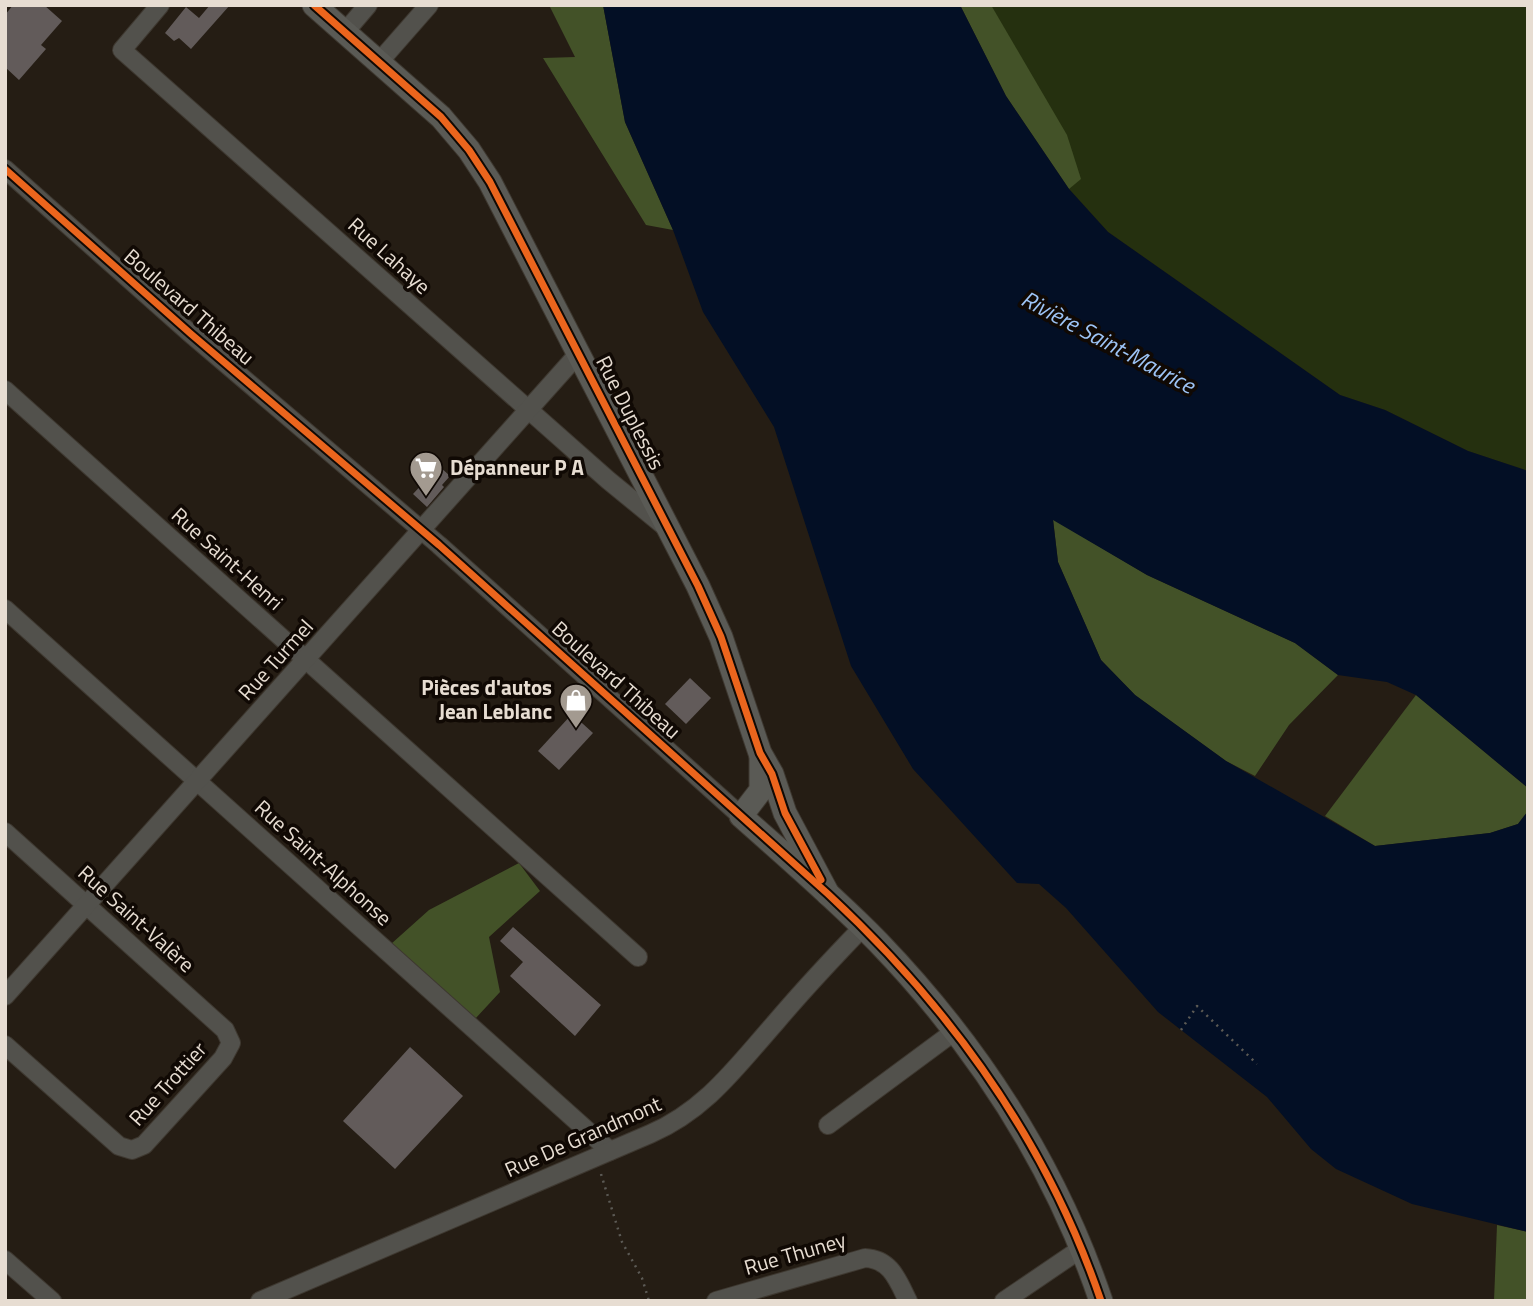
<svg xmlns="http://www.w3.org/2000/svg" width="1533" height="1306" viewBox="0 0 1533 1306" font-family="'Titillium Web',sans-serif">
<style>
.green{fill:#25300f}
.forest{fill:#435228}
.water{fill:#030f25}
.building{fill:#625b5a}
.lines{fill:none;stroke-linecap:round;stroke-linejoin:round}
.minor-casing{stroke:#3e3830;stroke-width:20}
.major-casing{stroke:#3e3830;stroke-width:25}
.path{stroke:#5c5a55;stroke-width:2.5;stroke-dasharray:2 5;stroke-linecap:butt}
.minor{stroke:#52514c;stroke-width:18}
.major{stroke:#5a5a55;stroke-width:23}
.cycleway-casing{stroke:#100904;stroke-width:11}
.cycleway{stroke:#eb651d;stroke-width:7}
.labels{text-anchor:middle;stroke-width:7;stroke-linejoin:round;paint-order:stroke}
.street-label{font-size:21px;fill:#e7ddd2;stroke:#100904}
.poi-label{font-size:21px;font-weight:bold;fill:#e7ddd2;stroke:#100904;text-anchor:start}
.water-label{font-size:23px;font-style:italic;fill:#9dc4f6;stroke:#100904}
</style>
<rect width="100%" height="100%" fill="#251d14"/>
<polygon class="green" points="960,5 1528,5 1528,471 1468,451 1385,410 1340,395 1108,232 1069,189"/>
<g class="forest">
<polygon points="549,5 603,5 625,122 673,230 646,225 543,58 575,57"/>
<polygon points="960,5 991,5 1067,135 1081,179 1069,189 1006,96"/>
<polygon points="1053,519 1147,575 1295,643 1338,675 1289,725 1255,776 1226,761 1135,695 1101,660 1058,562"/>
<polygon points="1416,695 1528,788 1528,811 1518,824 1490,833 1375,846 1325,816"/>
<polygon points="519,863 540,891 489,937 500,992 475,1019 391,944 429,910"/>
<polygon points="1497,1225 1528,1232 1528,1301 1494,1301"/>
</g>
<polygon class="water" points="603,5 960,5 1006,96 1069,189 1108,232 1340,395 1385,410 1468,451 1528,471 1528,788 1416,695 1387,682 1338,675 1295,643 1147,575 1053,520 1058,562 1101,660 1135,695 1226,761 1375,846 1490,833 1518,824 1528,811 1528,1232 1412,1204 1336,1169 1311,1149 1267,1097 1158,1012 1066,908 1039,884 1017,883 913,769 851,666 774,427 703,312 673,230 625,122"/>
<g class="building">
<polygon points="13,5 44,5 62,21 41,45 46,49 19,80 5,67 5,15"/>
<polygon points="210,5 230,5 191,49 179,38 174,41 165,33 186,7 199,18"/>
<polygon points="439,466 450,476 442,485 444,487 427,507 413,494"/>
<polygon points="690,678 711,698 686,724 665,704"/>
<polygon points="572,714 593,733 559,770 538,751"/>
<polygon points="513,927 601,1005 575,1036 510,976 523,962 500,941"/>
<polygon points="410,1047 463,1096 395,1169 343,1121"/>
</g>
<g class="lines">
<defs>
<g id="minor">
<polyline points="160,5 122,50 608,480 663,525"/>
<polyline points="345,32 368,5"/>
<polyline points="379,62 429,5"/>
<polyline points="5,169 191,334 439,545 741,816"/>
<polyline points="5,390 638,957"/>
<polyline points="5,609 610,1151"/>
<polyline points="5,832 225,1030 231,1043 223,1058 144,1145 132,1150 119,1146 5,1045"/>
<polyline points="5,996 579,353"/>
<polyline points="828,1125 955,1031"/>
<polyline points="5,1260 52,1301"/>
<path d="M260 1301 650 1134C706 1110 737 1066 776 1022 804 989 833 958 863 927"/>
<path d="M716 1301 865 1258C891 1259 898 1281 908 1301"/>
<polyline points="1004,1301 1082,1248"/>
</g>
<g id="major">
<polyline points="314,5 441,117 469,150 490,182 698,586 721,637 760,753 772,774 785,813 828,894"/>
<path d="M761 759V790L741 816C787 857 835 898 878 942 977 1045 1055 1165 1101 1301"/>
</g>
</defs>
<use href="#minor" class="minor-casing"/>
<use href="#major" class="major-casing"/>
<g class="path">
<polyline points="1181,1030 1197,1006 1257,1064"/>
<polyline points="601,1174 622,1242 642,1278 649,1301"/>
</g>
<use href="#minor" class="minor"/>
<use href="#major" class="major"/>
<defs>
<g id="cycleway">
<polyline points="314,5 441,117 469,150 490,182 698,586 721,637 760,753 772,774 785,813 821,880"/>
<path d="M5 169 191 334 439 545 828 894C950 1007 1047 1142 1101 1301"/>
</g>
</defs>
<use href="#cycleway" class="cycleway-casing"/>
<use href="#cycleway" class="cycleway"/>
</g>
<defs>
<symbol id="supermarket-pin" viewBox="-11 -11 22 30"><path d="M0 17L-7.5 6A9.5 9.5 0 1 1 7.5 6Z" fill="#a39a90" stroke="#100904"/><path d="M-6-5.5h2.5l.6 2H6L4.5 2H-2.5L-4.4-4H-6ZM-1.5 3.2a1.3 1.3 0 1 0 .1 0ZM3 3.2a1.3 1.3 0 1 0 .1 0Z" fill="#fff"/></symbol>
<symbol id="shop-pin" viewBox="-11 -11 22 30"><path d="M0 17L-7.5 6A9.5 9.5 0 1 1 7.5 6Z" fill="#a39a90" stroke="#100904"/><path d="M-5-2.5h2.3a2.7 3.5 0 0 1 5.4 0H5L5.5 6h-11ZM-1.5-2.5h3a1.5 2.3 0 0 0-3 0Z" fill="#fff"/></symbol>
</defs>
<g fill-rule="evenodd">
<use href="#supermarket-pin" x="407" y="449" width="38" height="52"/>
<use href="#shop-pin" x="557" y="681" width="38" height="52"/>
</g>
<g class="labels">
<g class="street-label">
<text transform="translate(389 256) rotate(42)" y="7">Rue Lahaye</text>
<text transform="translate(189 307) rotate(41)" y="7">Boulevard Thibeau</text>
<text transform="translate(630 413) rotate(63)" y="7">Rue Duplessis</text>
<text transform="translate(227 559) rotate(42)" y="7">Rue Saint-Henri</text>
<text transform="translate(276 660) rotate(-48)" y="7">Rue Turmel</text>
<text transform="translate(616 680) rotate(42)" y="7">Boulevard Thibeau</text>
<text transform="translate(323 863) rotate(42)" y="7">Rue Saint-Alphonse</text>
<text transform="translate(136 919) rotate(42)" y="7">Rue Saint-Valère</text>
<text transform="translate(168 1084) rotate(-48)" y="7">Rue Trottier</text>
<text transform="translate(583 1137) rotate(-24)" y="7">Rue De Grandmont</text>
<text transform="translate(795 1254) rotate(-16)" y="7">Rue Thuney</text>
</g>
<g class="poi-label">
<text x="450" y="475">Dépanneur P A</text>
<text x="552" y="695" text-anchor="end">Pièces d'autos<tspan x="552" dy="24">Jean Leblanc</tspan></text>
</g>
<g class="water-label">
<text transform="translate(1108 342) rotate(28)" y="8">Rivière Saint-Maurice</text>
</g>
</g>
<rect width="1533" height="1306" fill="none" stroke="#e7ddd2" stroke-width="14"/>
</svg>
